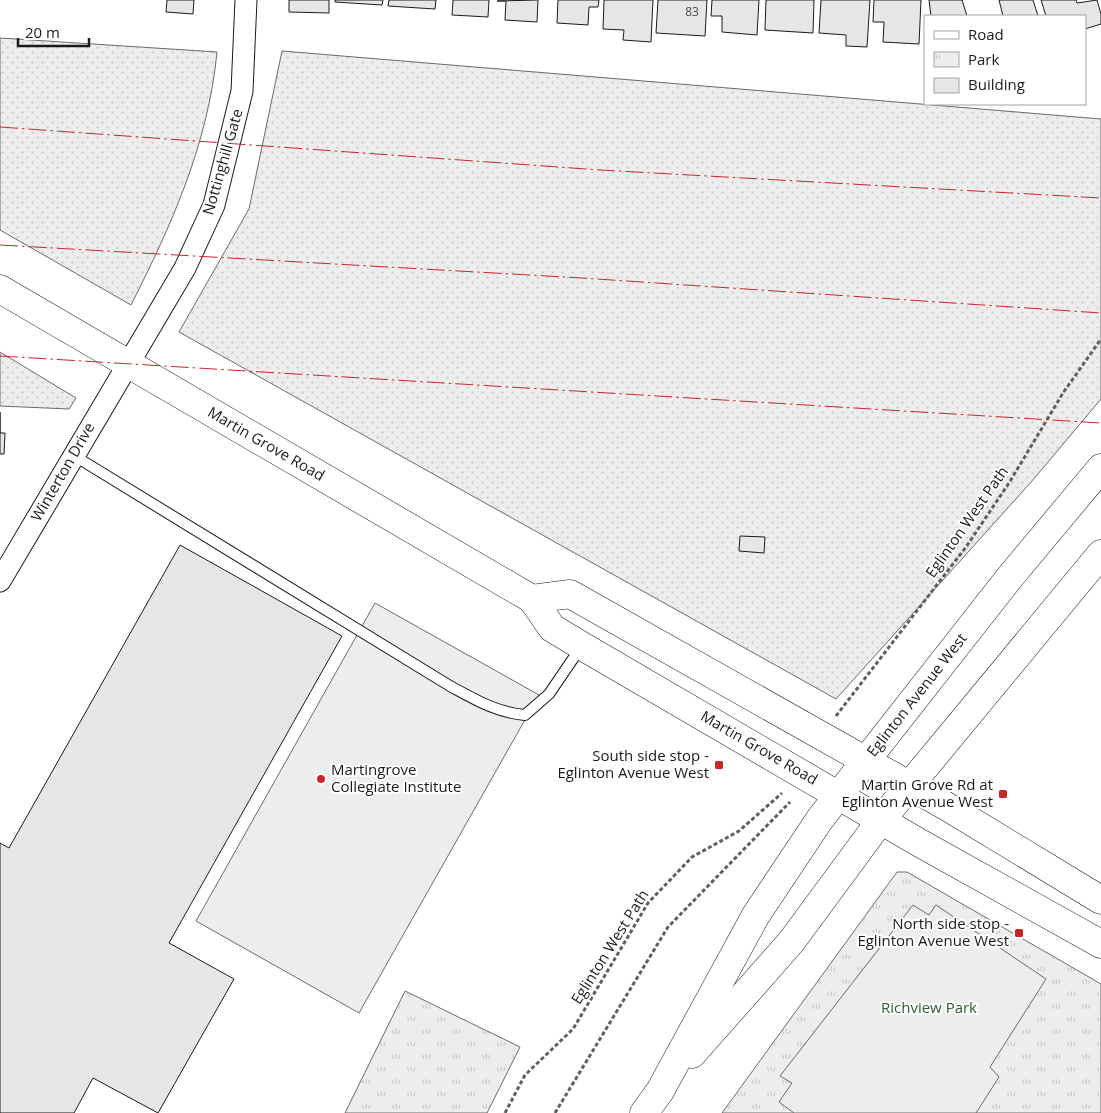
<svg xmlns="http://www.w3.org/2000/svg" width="1101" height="1113" viewBox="0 0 1101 1113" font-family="'Open Sans',sans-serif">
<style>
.grass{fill:url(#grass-dots);stroke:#6a6a6a}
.park{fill:url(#park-tufts);stroke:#6a6a6a}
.pitch{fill:#ededed;stroke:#6a6a6a}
.building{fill:#e6e6e6;stroke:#1a1a1a}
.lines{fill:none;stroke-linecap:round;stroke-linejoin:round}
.lane-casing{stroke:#1a1a1a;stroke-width:12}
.street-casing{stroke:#1a1a1a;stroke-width:23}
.secondary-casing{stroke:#1a1a1a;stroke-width:29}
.primary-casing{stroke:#1a1a1a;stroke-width:29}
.path{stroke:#5f5f5f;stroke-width:3;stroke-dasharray:4 2.5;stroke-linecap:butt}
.lane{stroke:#fff;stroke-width:10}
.street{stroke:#fff;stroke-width:21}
.secondary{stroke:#fff;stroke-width:28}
.primary{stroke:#fff;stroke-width:28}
.power{stroke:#c62828;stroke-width:1;stroke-dasharray:18 4 2.5 4;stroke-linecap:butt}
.poi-dot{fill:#c62828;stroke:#fff;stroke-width:2}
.labels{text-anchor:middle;stroke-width:4;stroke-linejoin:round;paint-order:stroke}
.number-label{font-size:12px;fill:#4d4d4d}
.street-label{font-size:15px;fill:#1a1a1a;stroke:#fff}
.poi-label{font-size:15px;fill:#1a1a1a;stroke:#fff;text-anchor:end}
.park-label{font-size:15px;fill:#2b5a34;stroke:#fff}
</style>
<defs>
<pattern id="grass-dots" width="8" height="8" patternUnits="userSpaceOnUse" patternTransform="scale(1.25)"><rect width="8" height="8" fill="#ededed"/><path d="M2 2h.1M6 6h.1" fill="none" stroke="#cbcbcb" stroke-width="1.8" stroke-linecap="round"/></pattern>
<pattern id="park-tufts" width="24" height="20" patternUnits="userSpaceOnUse" patternTransform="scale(1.25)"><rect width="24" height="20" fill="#ededed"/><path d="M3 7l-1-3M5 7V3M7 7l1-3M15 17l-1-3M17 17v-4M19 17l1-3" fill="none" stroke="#cbcbcb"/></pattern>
</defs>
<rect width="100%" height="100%" fill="#fff"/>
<g class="grass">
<path d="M0 38 217 52C208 144 172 224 131 305L0 230Z"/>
<polygon points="282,51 1101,119 1101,399 1032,481 836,699 179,332 249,209"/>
<polygon points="0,352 76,398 69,409 0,406"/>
</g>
<g class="park">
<polygon points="897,872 907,872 1101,984 1101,1113 722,1113"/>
<polygon points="405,991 520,1047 487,1113 345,1113"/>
</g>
<g class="pitch">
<polygon points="375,603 539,695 359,1013 196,921"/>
<polygon points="913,905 929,915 936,905 1046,979 990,1067 999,1077 976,1113 794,1113 779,1102 792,1083 780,1076"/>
</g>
<g class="building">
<polygon points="167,0 194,0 193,14 166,12"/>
<polygon points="289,0 329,0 329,13 289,12"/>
<polygon points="335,0 383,0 382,5 335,2"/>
<polygon points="389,0 436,0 435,9 388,6"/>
<polygon points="453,0 489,0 488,17 452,15"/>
<polygon points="538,0 537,22 505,20 506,1 497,1"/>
<polygon points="558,0 599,0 598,7 589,7 588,25 557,23"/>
<polygon points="604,0 653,0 651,42 623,40 624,30 603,29"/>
<polygon points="658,0 707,0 705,36 656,33"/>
<polygon points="712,0 759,0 757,35 722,32 722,16 711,16"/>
<polygon points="766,0 814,0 813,33 765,30"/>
<polygon points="821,0 870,0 867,47 846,46 846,35 819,33"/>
<polygon points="874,0 921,0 919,44 883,42 884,22 873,22"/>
<polygon points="929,0 962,0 967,16 931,16"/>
<polygon points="999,0 1033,0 1038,16 1003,16"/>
<polygon points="1041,0 1076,0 1077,3 1097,0 1101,14 1101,24 1085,29 1085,16 1046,16"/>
<polygon points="0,412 0,433 5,433 4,454 0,454"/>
<polygon points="740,536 765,537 764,553 739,551"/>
<polygon points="180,545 342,636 169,943 234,979 158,1113 93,1078 74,1113 0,1113 0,843 9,848"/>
</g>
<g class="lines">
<defs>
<path id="lane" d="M73 455 450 686C476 700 495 712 525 715L549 694 581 647"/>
<polyline id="street" points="0,581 185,268 214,205 242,91 246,0"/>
<g id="secondary">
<polyline points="0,289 532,599 552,628 582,646 918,842 1101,944"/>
<polyline points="532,599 570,594 946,806 1101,900"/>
</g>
<g id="primary">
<polyline points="692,1054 791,942 881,820 1101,554"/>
<polyline points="644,1113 660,1091 756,915 820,819 1010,577 1101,468"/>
</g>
</defs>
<use href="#lane" class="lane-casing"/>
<use href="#street" class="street-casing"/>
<use href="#secondary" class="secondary-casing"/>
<use href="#primary" class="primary-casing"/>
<g class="path">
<polyline points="836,716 966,547 1009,483 1063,393 1101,339"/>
<polyline points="505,1113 525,1075 573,1029 648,903 692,857 739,831 782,793"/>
<polyline points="555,1113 668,927 790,802"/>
</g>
<use href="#lane" class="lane"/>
<use href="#street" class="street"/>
<use href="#secondary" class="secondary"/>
<use href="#primary" class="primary"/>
<g class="power">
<polyline points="0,127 600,170 1101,198"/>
<polyline points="0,245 582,278 1101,313"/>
<polyline points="0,356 1101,423"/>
</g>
</g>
<g class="poi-dot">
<rect x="714" y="760" width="10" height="10" rx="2.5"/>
<circle cx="321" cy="779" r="5"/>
<rect x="998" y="789" width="10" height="10" rx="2.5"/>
<rect x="1014" y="928" width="10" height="10" rx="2.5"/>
</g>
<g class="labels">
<g class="number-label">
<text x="692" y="16">83</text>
</g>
<g class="street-label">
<text transform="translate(223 162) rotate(-74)" y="5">Nottinghill Gate</text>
<text transform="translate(266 444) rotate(30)" y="5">Martin Grove Road</text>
<text transform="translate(63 472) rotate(-60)" y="5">Winterton Drive</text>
<text transform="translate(967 522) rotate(-55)" y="5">Eglinton West Path</text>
<text transform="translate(917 695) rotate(-52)" y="5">Eglinton Avenue West</text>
<text transform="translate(759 748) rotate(30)" y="5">Martin Grove Road</text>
<text transform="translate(610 947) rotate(-58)" y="5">Eglinton West Path</text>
</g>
<g class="poi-label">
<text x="709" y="761">South side stop -<tspan x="709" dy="17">Eglinton Avenue West</tspan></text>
<text x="331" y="775" text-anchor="start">Martingrove<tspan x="331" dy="17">Collegiate Institute</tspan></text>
<text x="993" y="790">Martin Grove Rd at<tspan x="993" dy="17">Eglinton Avenue West</tspan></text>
<text x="1009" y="929">North side stop -<tspan x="1009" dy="17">Eglinton Avenue West</tspan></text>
</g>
<g class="park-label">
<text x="929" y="1013">Richview Park</text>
</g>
</g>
<rect x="924" y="15" width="162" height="90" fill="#ffffff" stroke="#a3a3a3"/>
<rect x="934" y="31" width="25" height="8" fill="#ffffff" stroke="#a3a3a3"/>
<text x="968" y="40" font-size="15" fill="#1a1a1a">Road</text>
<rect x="934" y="52" width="25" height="15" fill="url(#park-tufts)" stroke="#a3a3a3"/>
<text x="968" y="65" font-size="15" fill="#1a1a1a">Park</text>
<rect x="934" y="78" width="25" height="15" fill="#e6e6e6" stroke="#a3a3a3"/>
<text x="968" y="90" font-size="15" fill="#1a1a1a">Building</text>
<path d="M18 38v8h71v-8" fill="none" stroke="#1a1a1a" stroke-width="2.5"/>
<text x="25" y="38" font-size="15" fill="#1a1a1a" stroke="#ffffff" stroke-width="4" paint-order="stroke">20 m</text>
</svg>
